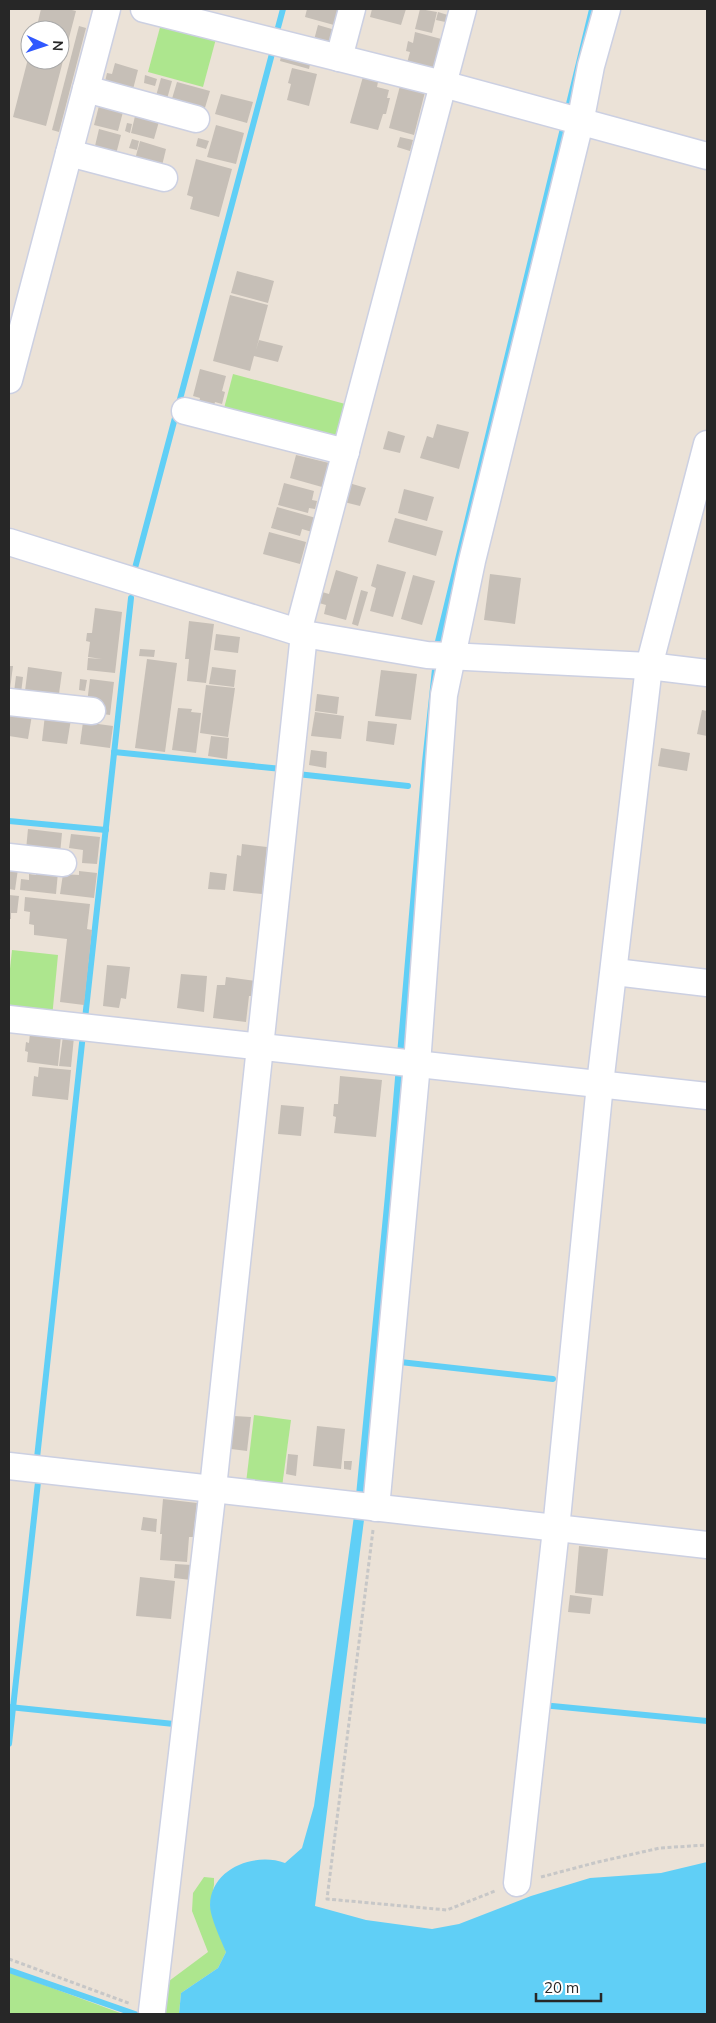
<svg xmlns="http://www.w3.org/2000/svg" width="716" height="2023" viewBox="0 0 716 2023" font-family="Mulish,sans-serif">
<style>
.green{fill:#ade68e}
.water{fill:#60cff6}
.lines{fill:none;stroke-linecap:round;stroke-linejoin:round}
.stream{stroke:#60cff6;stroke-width:6}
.building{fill:#c6bfb7}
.minor-casing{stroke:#ccd0e2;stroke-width:29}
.path{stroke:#c7c7c7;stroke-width:3;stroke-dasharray:4 2.5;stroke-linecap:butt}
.minor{stroke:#fff;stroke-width:26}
</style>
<rect width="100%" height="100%" fill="#ebe2d7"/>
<g class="green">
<polygon points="162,20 217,35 203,87 148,72"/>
<polygon points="233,374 349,405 338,447 222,416"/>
<polygon points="12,950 58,955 52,1018 9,1014 9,978"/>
<polygon points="254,1415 291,1420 282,1487 246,1483"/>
<polygon points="204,1877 214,1878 214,1885 210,1906 226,1952 218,1968 181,1993 179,2014 159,2014 165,1984 208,1952 192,1911 193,1893"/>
<polygon points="9,1972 123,2014 9,2014"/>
</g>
<path class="water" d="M589 9H596L428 771 364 1520 315 1906 366 1920 432 1929 459 1924 531 1896 590 1878 661 1873 707 1862V2014H179L181 1993 218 1968 226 1952C221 1940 210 1917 210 1905 211 1868 255 1852 285 1863L302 1848 314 1806 354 1516 385 1195 422 762 435 641Z"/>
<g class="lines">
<g class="stream">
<polyline points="276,35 283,9"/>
<polyline points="135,568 273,50"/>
<polyline points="114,752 282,769"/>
<polyline points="297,774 408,786"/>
<polyline points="9,821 106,830"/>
<polyline points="85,1019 131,598"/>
<polyline points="400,1362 553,1379"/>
<polyline points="37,1458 83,1034"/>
<polyline points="542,1705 707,1721"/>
<polyline points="9,1707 174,1724"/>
<polyline points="9,1744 38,1482"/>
<polyline points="9,1970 135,2014"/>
</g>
</g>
<g class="building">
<polygon points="41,9 68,9 76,11 46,126 13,117 29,55 30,60 60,60 60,30 36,30"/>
<polygon points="307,9 338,9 334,25 305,17"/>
<polygon points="372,9 406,9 401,25 370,17"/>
<polygon points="420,9 437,12 432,33 415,29"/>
<polygon points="438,12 451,16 450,23 436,20"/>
<polygon points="318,25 342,32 338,46 314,40"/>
<polygon points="79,26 86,28 59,132 52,130"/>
<polygon points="415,32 445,40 437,71 407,63 410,52 406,51 408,41 413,43"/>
<polygon points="282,52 311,60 309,69 280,61"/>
<polygon points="115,63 138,70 132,93 104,86 107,73 112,74"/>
<polygon points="292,68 317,74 309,106 287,100 291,84 288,83"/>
<polygon points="364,73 379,77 377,87 389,90 387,98 390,98 386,114 383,114 378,130 350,123"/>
<polygon points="145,75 157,79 155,86 144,83"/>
<polygon points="161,78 172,81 167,99 156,96"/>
<polygon points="177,82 210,91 204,111 171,102"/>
<polygon points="400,86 425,92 414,135 389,128"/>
<polygon points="221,94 253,102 247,123 215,114"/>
<polygon points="100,102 124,108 118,131 94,125"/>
<polygon points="136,112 160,118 154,139 131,133"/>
<polygon points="127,123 132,124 130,133 125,131"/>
<polygon points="216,125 244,133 236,164 207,157"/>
<polygon points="99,129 121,135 115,158 89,151 90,145 95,146"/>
<polygon points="400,137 413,140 410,151 397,147"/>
<polygon points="198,138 209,141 206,149 196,146"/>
<polygon points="132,139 139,141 137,150 129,148"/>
<polygon points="140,141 166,149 161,170 134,163"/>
<polygon points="196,159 232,169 219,217 190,209 193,197 187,195"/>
<polygon points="237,271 274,281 268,303 231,293"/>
<polygon points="230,295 268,305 256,350 259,340 283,346 278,362 254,356 250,371 213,361"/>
<polygon points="200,369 226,376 222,391 225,392 222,404 215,402 213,410 198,406 200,398 193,396"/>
<polygon points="437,424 469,432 459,469 420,458 427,436 433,438"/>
<polygon points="388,431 405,436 400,453 383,449"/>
<polygon points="296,455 329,463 322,487 290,478"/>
<polygon points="284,483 314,491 312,500 317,501 315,509 309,508 308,513 278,505"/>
<polygon points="349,483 366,488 360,506 344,502"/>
<polygon points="404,489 434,497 427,521 398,513"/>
<polygon points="277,507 316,518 312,532 302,529 300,536 271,528"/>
<polygon points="395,518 443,531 436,556 388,542"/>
<polygon points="269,532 306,542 300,564 263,554"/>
<polygon points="377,564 406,572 393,617 370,611 376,588 371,586"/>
<polygon points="336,570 358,577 346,620 324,614 326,605 319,603 322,592 329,594"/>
<polygon points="490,574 521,578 515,624 484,620"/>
<polygon points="413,575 435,581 422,625 401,619"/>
<polygon points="361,590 368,592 358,626 352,624"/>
<polygon points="95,608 122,612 115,673 87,670 88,658 102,659 88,657 90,642 86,641 87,633 92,633"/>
<polygon points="189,621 214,624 206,683 187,681 189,659 185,659"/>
<polygon points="216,634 240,637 238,653 214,650"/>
<polygon points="140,649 155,650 154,657 139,656"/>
<polygon points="147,659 177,663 165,752 135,748"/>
<polygon points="9,666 13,666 10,689 9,689"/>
<polygon points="28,667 62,672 58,701 25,691"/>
<polygon points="212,667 236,670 234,687 209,684"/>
<polygon points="381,670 417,674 411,720 375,716"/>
<polygon points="16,676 23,677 21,693 14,692"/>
<polygon points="80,679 87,680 85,691 79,690"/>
<polygon points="90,679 114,682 110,715 96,713 87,703"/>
<polygon points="206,685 235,688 228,737 200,733"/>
<polygon points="317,694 339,697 337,714 315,711"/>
<polygon points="178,708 192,709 191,712 201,713 196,753 172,750"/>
<polygon points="702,710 707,711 707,736 697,734"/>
<polygon points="9,712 32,715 28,739 9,736"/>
<polygon points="315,712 344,716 341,739 311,736"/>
<polygon points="45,715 71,719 67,744 42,741"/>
<polygon points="368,721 397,724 394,745 366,741"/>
<polygon points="83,722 113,726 110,748 80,744"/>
<polygon points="211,736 229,738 227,759 208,756"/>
<polygon points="661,748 690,753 687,771 658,766"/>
<polygon points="311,750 327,752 326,768 309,765"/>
<polygon points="28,829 62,833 60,854 26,850"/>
<polygon points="71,834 100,837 97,864 82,863 83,850 69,848"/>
<polygon points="242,844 267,847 262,894 233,891 237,855 241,856"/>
<polygon points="9,868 18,869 15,890 9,889"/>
<polygon points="37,870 58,872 56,894 20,890 21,879 29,880 29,874 36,875"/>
<polygon points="79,871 97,873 94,898 60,894 63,874 79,875"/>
<polygon points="210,872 227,874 225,890 208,889"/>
<polygon points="9,895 19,896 17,913 11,913 11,919 9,919"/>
<polygon points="25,897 90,904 87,929 92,930 84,1005 60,1002 67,939 34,935 34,925 29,924 30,912 24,911"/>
<polygon points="107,965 130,967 126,999 121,998 119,1008 103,1006"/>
<polygon points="181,974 207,976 204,1012 177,1008"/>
<polygon points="226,977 256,981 254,996 249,996 246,1022 213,1018 217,985 225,985"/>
<polygon points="30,1033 61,1036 58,1066 27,1062 28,1052 25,1051 26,1042 29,1043"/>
<polygon points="63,1036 74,1037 71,1067 59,1066"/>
<polygon points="39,1067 71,1070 68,1100 32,1096 34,1076 38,1077"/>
<polygon points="340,1076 382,1080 376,1137 334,1133 336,1117 333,1116 334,1104 338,1104"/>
<polygon points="281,1105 304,1107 301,1136 278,1134"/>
<polygon points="234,1416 251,1417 247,1451 231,1449"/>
<polygon points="317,1426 345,1429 341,1469 313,1466"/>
<polygon points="288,1454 298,1455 296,1476 286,1474"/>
<polygon points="344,1461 352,1461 351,1470 344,1469"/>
<polygon points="163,1499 197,1503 193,1537 189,1537 187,1562 160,1560 162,1534 160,1534"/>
<polygon points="143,1517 157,1519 156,1532 141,1530"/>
<polygon points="579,1546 608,1549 603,1596 575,1593"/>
<polygon points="175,1564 192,1565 191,1580 174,1578"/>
<polygon points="140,1577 175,1581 171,1619 136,1616"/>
<polygon points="570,1595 592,1598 590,1614 568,1612"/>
</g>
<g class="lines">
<defs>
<g id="minor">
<polyline points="144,9 443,84 707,156"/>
<polyline points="339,58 352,9"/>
<polyline points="86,89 196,119"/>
<polyline points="69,153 164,178"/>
<polyline points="9,380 107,9"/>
<polyline points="185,411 346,452"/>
<polyline points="9,542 304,634 427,655 649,666 707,673"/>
<polyline points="298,632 463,9"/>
<polyline points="9,702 92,711"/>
<polyline points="9,857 63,863"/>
<polyline points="615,972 707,983"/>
<polyline points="9,1019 707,1096"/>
<polyline points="9,1466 707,1545"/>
<polyline points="376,1508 417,1064 444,695 472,561 580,123 591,66 607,9"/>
<polyline points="517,1883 556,1529 600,1084 649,666 707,444"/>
<polyline points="152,2011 213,1488 304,634"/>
</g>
</defs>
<use href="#minor" class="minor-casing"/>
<g class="path">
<polyline points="373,1530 327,1899 447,1910 495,1891"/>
<polyline points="541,1877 598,1862 660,1848 707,1845"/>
<polyline points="9,1959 131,2004"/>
</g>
<use href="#minor" class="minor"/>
</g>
<rect width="716" height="2023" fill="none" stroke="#272727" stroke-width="20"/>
<g transform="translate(45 45) rotate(93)"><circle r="24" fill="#ffffff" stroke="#a9a9a9"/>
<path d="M0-4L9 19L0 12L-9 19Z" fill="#3058ff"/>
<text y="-8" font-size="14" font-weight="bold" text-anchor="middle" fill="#272727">N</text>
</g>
<path d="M536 1993v8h65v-8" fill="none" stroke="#272727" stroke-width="2.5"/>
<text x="544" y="1993" font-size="15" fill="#272727" stroke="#ffffff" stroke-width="4" paint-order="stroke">20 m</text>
</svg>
